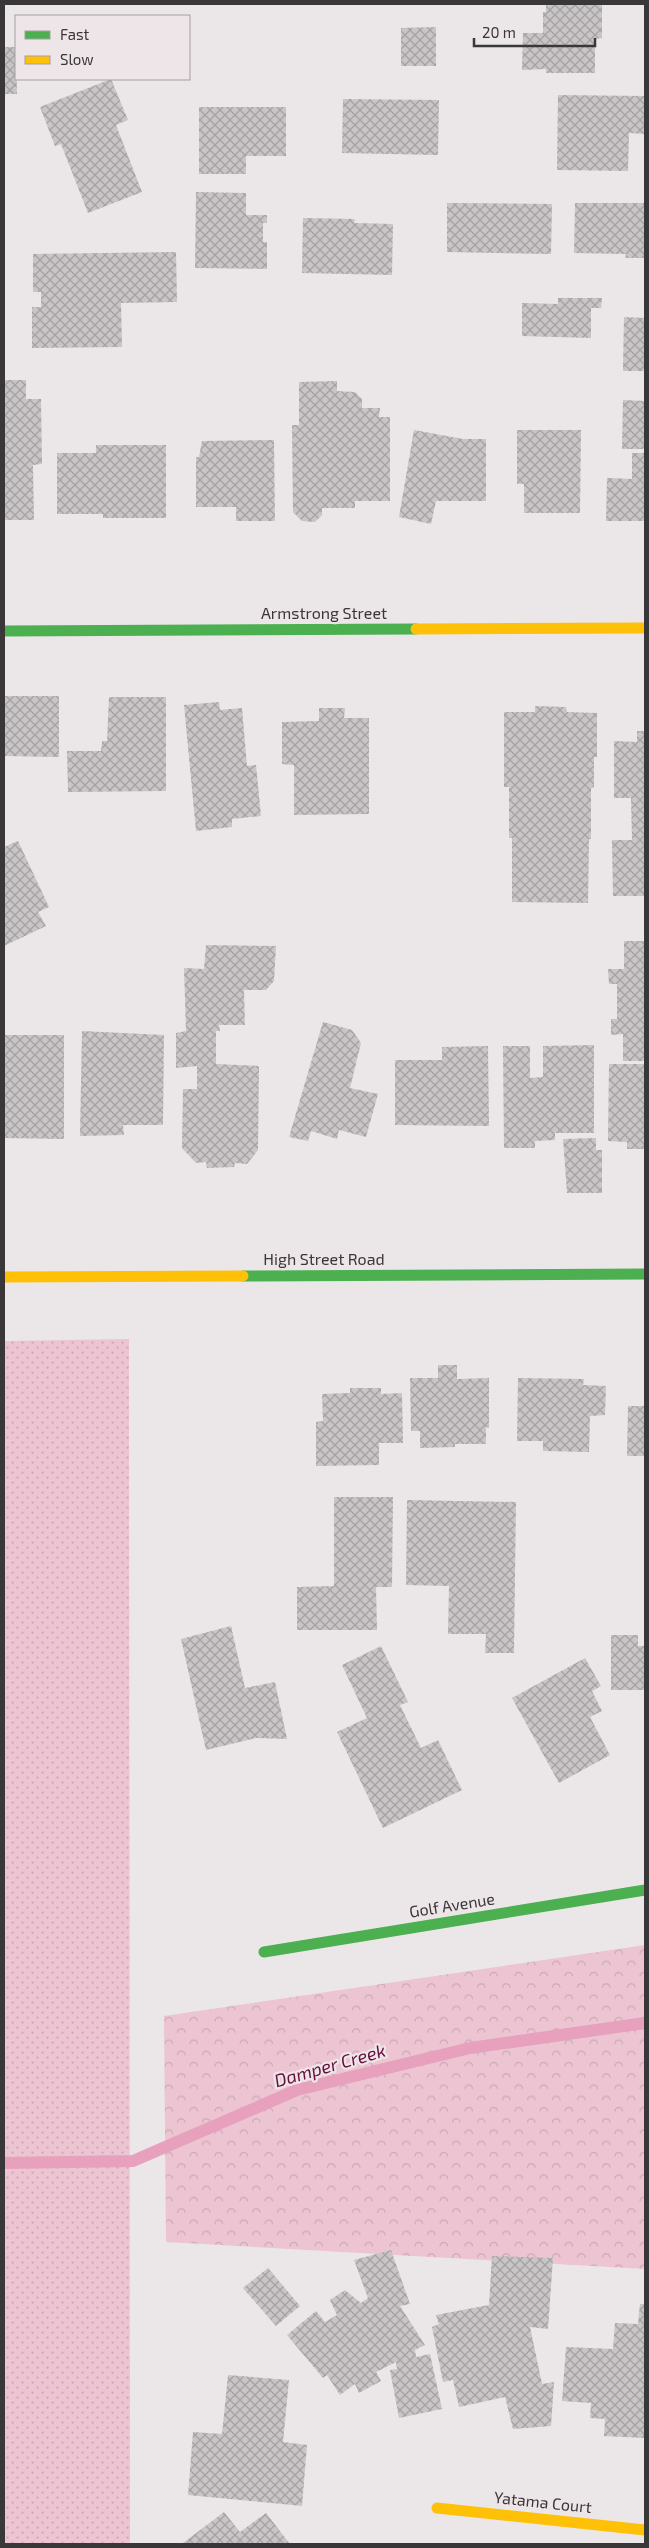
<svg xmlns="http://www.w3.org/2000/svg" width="649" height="2548" viewBox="0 0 649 2548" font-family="'Exo 2',sans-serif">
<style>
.grass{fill:url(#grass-dots)}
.forest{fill:url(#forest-crowns)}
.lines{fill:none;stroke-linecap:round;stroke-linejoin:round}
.stream{stroke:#e7a1bc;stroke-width:12}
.building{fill:url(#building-cross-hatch)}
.fast{stroke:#4caf50;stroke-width:11}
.slow{stroke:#ffc107;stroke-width:11}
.labels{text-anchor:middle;stroke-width:4.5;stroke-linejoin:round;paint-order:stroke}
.street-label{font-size:16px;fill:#3a3738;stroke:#ede5e8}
.water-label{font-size:18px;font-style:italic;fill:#670f3b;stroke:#ede5e8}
</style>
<defs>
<pattern id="grass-dots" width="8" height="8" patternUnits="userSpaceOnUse" patternTransform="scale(1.25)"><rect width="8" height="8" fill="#ecc4d2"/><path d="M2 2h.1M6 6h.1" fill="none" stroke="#cba9b5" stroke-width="1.8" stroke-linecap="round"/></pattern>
<pattern id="forest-crowns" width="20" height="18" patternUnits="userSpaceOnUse" patternTransform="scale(1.25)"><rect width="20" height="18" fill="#ecc4d2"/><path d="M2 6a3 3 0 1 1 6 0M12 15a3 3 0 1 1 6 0" fill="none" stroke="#cba9b5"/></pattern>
<pattern id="building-cross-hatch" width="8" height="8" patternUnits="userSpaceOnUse" patternTransform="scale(1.25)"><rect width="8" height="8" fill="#c9c5c7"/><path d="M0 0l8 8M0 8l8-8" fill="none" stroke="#a4a1a3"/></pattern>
</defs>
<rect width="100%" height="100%" fill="#ebe7e9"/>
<polygon class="grass" points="129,1339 130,2544 4,2544 4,1341"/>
<polygon class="forest" points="645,1945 645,2269 166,2242 164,2016"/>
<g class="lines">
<polyline class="stream" points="4,2163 133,2161 297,2090 470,2048 645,2023"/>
</g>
<g class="building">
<polygon points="546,4 602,4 602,38 595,39 595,73 546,73 546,69 522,70 523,33 543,33 543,12 546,12"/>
<polygon points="436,27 436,66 401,66 401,28"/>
<polygon points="4,47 16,47 17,94 4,94"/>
<polygon points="111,79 128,120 116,125 142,192 88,213 61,144 55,146 40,107"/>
<polygon points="558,95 645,96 645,134 629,133 628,171 557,170"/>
<polygon points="343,99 439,100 438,155 342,153"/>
<polygon points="199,107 286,107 286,156 246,156 246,174 199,174"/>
<polygon points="196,192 246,193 246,215 267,215 267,223 263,223 263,242 267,242 267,269 195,268"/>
<polygon points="447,203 552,204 551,254 447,252"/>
<polygon points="575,203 645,203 645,258 625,258 626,254 574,253"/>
<polygon points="303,218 355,219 354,223 393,224 392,275 302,273"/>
<polygon points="176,252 177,302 121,303 122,347 32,348 32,307 41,307 41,292 33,292 33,254"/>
<polygon points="558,298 602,298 601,308 591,308 591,338 522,336 522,303 558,304"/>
<polygon points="624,317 645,318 645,371 623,371"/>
<polygon points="4,380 26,380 26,399 41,399 42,464 33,465 34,520 4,520"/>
<polygon points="337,381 337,391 355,392 362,399 362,408 380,408 379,417 390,417 390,501 355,501 355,508 322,508 322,515 315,522 302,521 293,512 292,425 299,425 299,382"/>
<polygon points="623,400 645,401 645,449 622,449"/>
<polygon points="414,430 463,439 486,439 486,501 436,501 431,524 399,517"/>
<polygon points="517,430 581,430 580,513 524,513 524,484 517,484"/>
<polygon points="274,440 275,521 236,521 236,507 196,507 196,457 199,457 202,441"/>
<polygon points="96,445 166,445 166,518 103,518 103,514 57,514 57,453 96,453"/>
<polygon points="632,453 645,453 645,521 606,521 607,478 632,479"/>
<polygon points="4,696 59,696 59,757 4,756"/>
<polygon points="109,697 166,697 166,791 68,792 67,751 101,751 102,741 107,741"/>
<polygon points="219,702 220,710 242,708 247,766 256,765 261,816 232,819 232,827 196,831 184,705"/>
<polygon points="535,706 566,707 567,712 597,713 597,757 594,757 594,787 591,788 591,839 589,839 588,903 512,902 512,838 509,838 509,787 504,787 504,712 535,712"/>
<polygon points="319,708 345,708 344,718 369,718 369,814 294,815 294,765 282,764 282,722 319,721"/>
<polygon points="637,731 645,731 645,896 613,896 612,840 632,840 631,798 614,798 614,741 637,742"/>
<polygon points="18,841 49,907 38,912 46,926 4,946 4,847"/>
<polygon points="624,941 645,941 645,1061 623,1061 623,1034 611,1035 611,1019 617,1019 617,984 609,984 608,969 624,969"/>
<polygon points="206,945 276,946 274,981 266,990 244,990 245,1025 219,1025 220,1031 216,1031 216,1064 259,1066 258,1150 247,1164 235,1163 234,1167 207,1168 206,1162 196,1163 182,1148 183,1089 197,1089 197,1066 176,1068 176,1033 186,1031 184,968 204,969"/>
<polygon points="323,1022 352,1030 361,1043 350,1088 378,1094 366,1137 339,1130 337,1139 311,1131 308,1141 289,1137"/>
<polygon points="82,1031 164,1035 163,1125 123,1125 124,1135 80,1136"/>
<polygon points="4,1035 64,1035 64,1139 4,1138"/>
<polygon points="594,1045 594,1133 555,1133 555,1140 535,1141 535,1148 504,1148 503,1046 530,1046 530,1078 543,1077 543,1046"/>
<polygon points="488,1046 489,1126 395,1125 395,1060 442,1060 442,1047"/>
<polygon points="609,1064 645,1064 645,1149 627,1149 627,1142 608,1141"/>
<polygon points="596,1138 596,1150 602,1150 602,1193 567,1193 563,1139"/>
<polygon points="438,1365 457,1365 457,1379 489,1378 489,1428 486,1427 486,1444 455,1444 455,1447 420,1448 420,1431 411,1431 410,1378 438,1378"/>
<polygon points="518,1378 584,1379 583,1385 606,1386 605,1415 590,1416 589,1452 543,1451 543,1441 517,1441"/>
<polygon points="350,1388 381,1388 381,1394 402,1393 403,1443 379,1443 379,1465 316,1466 316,1422 323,1421 322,1394 350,1393"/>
<polygon points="628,1406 645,1406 645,1456 627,1456"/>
<polygon points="334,1497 393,1497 392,1587 376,1587 377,1630 297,1630 297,1587 334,1586"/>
<polygon points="407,1500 516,1502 514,1653 485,1653 486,1634 448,1634 449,1586 406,1585"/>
<polygon points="231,1626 245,1688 275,1682 287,1739 256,1738 206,1750 181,1639"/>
<polygon points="611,1635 638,1635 638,1646 645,1646 645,1690 611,1690"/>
<polygon points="381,1646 408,1702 400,1705 421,1748 438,1740 462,1790 383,1828 337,1732 367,1718 342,1665"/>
<polygon points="585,1658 601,1686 592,1691 602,1711 590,1717 610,1755 559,1783 512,1698"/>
<polygon points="391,2250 410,2304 400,2306 425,2345 415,2350 416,2357 430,2354 442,2409 399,2418 390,2370 397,2369 396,2362 376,2372 381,2381 359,2393 355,2384 340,2395 327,2375 323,2378 287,2335 316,2311 325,2322 337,2315 330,2300 345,2290 361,2303 368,2298 354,2260"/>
<polygon points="492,2256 553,2258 548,2329 530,2327 542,2384 554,2382 551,2426 513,2429 505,2397 459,2407 453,2380 443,2382 432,2327 439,2324 436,2315 489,2305"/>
<polygon points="268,2268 300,2306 276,2326 243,2288"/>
<polygon points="640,2304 645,2304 645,2438 604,2436 605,2419 590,2418 591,2403 562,2401 566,2347 613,2349 615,2323 638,2324"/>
<polygon points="228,2375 289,2380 283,2442 307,2445 302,2506 188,2495 193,2432 222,2434"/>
<polygon points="224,2512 240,2532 266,2513 290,2544 183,2543"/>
</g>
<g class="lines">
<g class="fast">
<polyline points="4,631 416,629"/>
<polyline points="243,1276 645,1274"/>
<polyline points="264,1952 645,1890"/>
</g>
<g class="slow">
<polyline points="416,629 645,628"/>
<polyline points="4,1277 243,1276"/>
<polyline points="437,2508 645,2530"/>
</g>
</g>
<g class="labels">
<g class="street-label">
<text x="324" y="619">Armstrong Street</text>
<text x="324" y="1265">High Street Road</text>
<text transform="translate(452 1905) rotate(-9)" y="6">Golf Avenue</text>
<text transform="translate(543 2502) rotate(6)" y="6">Yatama Court</text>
</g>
<g class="water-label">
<text transform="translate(330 2066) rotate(-16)" y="6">Damper Creek</text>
</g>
</g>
<rect width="649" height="2548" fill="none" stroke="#3a3738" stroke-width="10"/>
<rect x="15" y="15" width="175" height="65" fill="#ede5e8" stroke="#a59fa2"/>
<rect x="25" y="31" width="25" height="8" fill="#4caf50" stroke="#a59fa2"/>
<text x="60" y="40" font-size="15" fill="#3a3738">Fast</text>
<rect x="25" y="56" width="25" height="8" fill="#ffc107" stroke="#a59fa2"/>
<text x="60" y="65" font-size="15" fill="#3a3738">Slow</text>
<path d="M474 38v8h121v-8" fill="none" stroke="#3a3738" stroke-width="2.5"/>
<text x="482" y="38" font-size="15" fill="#3a3738" stroke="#ede5e8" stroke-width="4" paint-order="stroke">20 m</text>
</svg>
